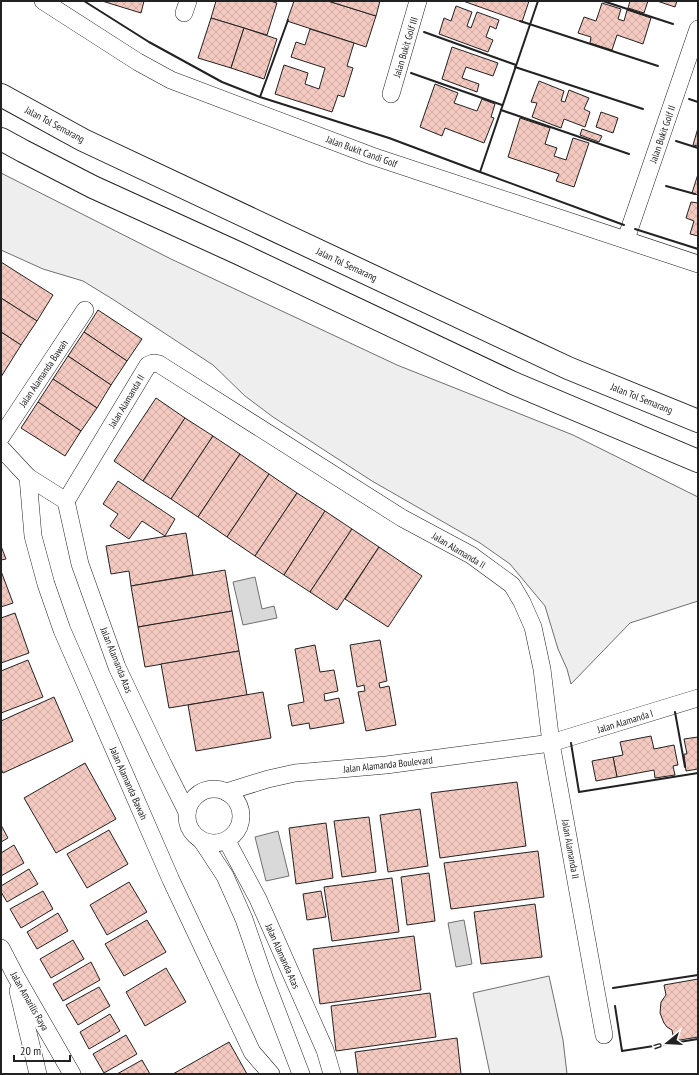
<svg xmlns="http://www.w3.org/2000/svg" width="699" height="1075" viewBox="0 0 699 1075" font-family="'PT Sans Narrow',sans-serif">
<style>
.grass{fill:#eee;stroke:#6f6f6f}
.water{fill:#d9d9d9;stroke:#6f6f6f}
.building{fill:url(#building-cross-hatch);stroke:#222}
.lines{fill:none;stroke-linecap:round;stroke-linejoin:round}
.street-casing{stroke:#222;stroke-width:18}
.highway-casing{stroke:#222;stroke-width:24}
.street{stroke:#fff;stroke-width:17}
.highway{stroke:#fff;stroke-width:22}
.wall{stroke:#222;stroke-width:2}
.labels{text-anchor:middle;stroke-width:3;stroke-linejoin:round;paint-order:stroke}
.street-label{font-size:10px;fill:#222;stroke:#fff}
</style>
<defs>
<pattern id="building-cross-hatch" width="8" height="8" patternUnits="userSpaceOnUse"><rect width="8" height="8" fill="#f3c9c0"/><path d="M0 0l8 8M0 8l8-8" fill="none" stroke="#d0aca5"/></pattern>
</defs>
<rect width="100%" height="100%" fill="#fff"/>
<g class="grass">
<polygon points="1,173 171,259 397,365 573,435 698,497 698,601 630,623 571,684 567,669 558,649 545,606 510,564 480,543 372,481 273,417 245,396 213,365 114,300 83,281 43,269 1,250"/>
<polygon points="549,976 563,1040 567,1074 490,1074 473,993"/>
</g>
<g class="water">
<polygon points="255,577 262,609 274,606 277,618 243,625 233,582"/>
<polygon points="278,831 289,876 266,881 255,837"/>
<polygon points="464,920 472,964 456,967 448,923"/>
</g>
<g class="building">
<polygon points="102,1 144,1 141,13"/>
<polygon points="216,1 270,1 277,3 267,35 211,18"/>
<polygon points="294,1 328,1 376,16 366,47 287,21"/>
<polygon points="328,1 380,1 376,16"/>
<polygon points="463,1 529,1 522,22"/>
<polygon points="630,1 648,1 644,13 628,8"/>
<polygon points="657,1 677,1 675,7"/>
<polygon points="602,3 621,9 618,19 624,21 627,10 651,18 643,44 617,35 612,50 590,43 591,37 578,33 584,17 596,21"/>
<polygon points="456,6 472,12 467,26 471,28 477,12 499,20 496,29 490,26 486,37 493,40 488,52 439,34 444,18 451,21"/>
<polygon points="211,18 244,28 231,68 198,58"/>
<polygon points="244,28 277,39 264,79 231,68"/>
<polygon points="310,29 354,43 347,66 353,68 344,97 338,95 332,112 275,94 284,65 308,73 305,84 319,89 325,68 291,57 296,42 305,45"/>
<polygon points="452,47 498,63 493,76 466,67 462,78 479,84 477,92 442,79"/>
<polygon points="539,81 564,91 561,101 565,102 569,90 589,98 584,109 590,112 585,127 564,119 561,128 532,117 537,103 531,102"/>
<polygon points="435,84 458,93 454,103 477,111 482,99 495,104 491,117 494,118 484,143 445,128 442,136 420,127"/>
<polygon points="601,112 618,118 613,133 596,127"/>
<polygon points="520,118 550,128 545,144 557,148 554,156 566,160 573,138 589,143 574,187 556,181 559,174 508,157"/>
<polygon points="698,128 698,146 693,145"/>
<polygon points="582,129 602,136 599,142 580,135"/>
<polygon points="698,174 698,195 692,193"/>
<polygon points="691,202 698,203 698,236 690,234 694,221 686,218"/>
<polygon points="1,262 53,295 37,321 1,298"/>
<polygon points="1,298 37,321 21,345 1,332"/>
<polygon points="98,310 142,339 127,361 84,332"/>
<polygon points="1,332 21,345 1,377"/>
<polygon points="84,332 127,361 111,385 68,356"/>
<polygon points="68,356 111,385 97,408 53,379"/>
<polygon points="53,379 97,408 81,431 38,402"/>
<polygon points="156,398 185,418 143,481 114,461"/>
<polygon points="38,402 81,431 65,456 21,428"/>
<polygon points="185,418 213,436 171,499 143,481"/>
<polygon points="213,436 240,454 198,517 171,499"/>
<polygon points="240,454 269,474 227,537 198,517"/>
<polygon points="269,474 297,493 255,556 227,537"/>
<polygon points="118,481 175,519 165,536 142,521 129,539 110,526 118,514 103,504"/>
<polygon points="297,493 325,511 284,575 255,556"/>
<polygon points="325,511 352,529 310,592 284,575"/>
<polygon points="352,529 379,547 337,610 310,592"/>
<polygon points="186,533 193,575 131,586 129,571 111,574 106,546"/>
<polygon points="1,546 6,559 1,560"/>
<polygon points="379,547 422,576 388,627 345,599"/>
<polygon points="225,570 232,611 138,627 131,586"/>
<polygon points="1,571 13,603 1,607"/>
<polygon points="232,611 239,651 145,667 138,627"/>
<polygon points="15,613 29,653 1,663 1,618"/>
<polygon points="380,640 387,681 379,683 380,688 389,686 396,725 366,731 358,692 365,691 364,685 357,687 350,645"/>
<polygon points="315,645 320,672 334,670 338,691 324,694 325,701 339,698 344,723 310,729 309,723 292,726 288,705 304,702 295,649"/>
<polygon points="239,651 247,695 169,708 161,664"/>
<polygon points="28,660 43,697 1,713 1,671"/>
<polygon points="263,692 271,738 196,751 188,705"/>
<polygon points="54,697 73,741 3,773 1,769 1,721"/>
<polygon points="651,736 654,749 674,745 678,765 673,766 675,775 655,778 654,770 617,777 613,757 623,755 620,742"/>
<polygon points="698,737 698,769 686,771 684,754 687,754 684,739"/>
<polygon points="613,757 617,777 596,781 592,761"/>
<polygon points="85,763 116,819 56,853 24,798"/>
<polygon points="517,782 526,846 440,858 431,793"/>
<polygon points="420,809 428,866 388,872 380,815"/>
<polygon points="369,817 376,872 342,877 334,821"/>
<polygon points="326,823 333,878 296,884 289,828"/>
<polygon points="1,825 8,838 1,842"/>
<polygon points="109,830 128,864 87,888 67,854"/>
<polygon points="14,845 24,863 1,876 1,853"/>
<polygon points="538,851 544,897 451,909 444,863"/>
<polygon points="29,869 38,884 7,902 1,892 1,886"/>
<polygon points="429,873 435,921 407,925 401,877"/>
<polygon points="392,878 399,932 332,941 324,887"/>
<polygon points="129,882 147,912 107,935 90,905"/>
<polygon points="43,891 53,909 21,928 10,909"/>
<polygon points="321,891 326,917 307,920 303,894"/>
<polygon points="535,904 542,957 481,964 474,912"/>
<polygon points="58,913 68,931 37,949 27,932"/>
<polygon points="147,920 166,952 124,976 105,944"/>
<polygon points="414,936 421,990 320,1004 313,949"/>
<polygon points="73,940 84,959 51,978 40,959"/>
<polygon points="91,962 100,980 63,1001 53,984"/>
<polygon points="166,968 186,1002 145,1026 126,992"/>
<polygon points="698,979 698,1037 674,1041 672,1030 667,1027 664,1023 660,1013 661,1002 666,995 664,985"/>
<polygon points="99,987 110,1006 78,1025 66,1005"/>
<polygon points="430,993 436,1037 336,1051 331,1006"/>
<polygon points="110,1014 120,1031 89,1049 80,1032"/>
<polygon points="126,1035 137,1054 104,1073 93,1054"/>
<polygon points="457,1038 461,1074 358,1074 355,1052"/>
<polygon points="229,1042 247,1074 173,1074"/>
<polygon points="142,1060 150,1074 117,1074"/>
</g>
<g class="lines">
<defs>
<g id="street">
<polyline points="43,1 138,62 171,80 372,156 698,264"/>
<polyline points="184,13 188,1"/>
<polyline points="391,94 418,1"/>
<polyline points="626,239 698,29"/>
<polyline points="1,437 85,310"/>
<polyline points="1,448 28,477 66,501"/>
<polyline points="28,477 33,536 46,584 62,630 171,880 252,1052 271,1074"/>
<polyline points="66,501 148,365 153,363 159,364 402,518 471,555 512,585 522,602 533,627 542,669 551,743 604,1035"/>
<polyline points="66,501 80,564 117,667 162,762 187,812"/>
<circle cx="214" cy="816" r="27"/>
<polyline points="226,792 268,779 295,773 386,765 551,743 698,698"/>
<polyline points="202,841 225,876 244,919 265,980 301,1074"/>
<polyline points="227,841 258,899 325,1050 332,1074"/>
<polyline points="1,948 15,975 72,1074"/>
<polyline points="18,991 38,1074"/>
</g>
<g id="highway">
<polyline points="1,95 83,140 568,368 698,421"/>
<polyline points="1,139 23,151 93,187 238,253 513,383 698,461"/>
</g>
</defs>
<use href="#street" class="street-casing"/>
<use href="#highway" class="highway-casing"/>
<use href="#street" class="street"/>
<use href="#highway" class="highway"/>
<g class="wall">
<polyline points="84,1 149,42 222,82 260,97"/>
<polyline points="538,1 480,172 624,225"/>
<polyline points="603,1 673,24"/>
<polyline points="288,20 260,97 389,138 480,172"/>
<polyline points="520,21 658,66"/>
<polyline points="424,32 516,65"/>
<polyline points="515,67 643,109"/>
<polyline points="411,73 502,105"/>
<polyline points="689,99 698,102"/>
<polyline points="501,110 629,154"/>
<polyline points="676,141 698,148"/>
<polyline points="666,186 695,194"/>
<polyline points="635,229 698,249"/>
<polyline points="675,712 685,767"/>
<polyline points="571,743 579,792 698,773"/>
<polyline points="613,988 698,975"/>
<polyline points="615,1006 622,1051 698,1039"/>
</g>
</g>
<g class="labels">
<g class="street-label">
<text transform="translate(405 47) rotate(-73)" y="4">Jalan Bukit Golf III</text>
<text transform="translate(55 124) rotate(28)" y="4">Jalan Tol Semarang</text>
<text transform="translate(662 134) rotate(-71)" y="4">Jalan Bukit Golf II</text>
<text transform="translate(362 151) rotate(20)" y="4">Jalan Bukit Candi Golf</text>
<text transform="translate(347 264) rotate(25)" y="4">Jalan Tol Semarang</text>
<text transform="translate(43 373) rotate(-56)" y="4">Jalan Alamanda Bawah</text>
<text transform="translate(642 398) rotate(22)" y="4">Jalan Tol Semarang</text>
<text transform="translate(126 401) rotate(-59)" y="4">Jalan Alamanda II</text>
<text transform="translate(459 550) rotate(31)" y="4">Jalan Alamanda II</text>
<text transform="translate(117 660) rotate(68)" y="4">Jalan Alamanda Atas</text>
<text transform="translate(625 721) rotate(-17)" y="4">Jalan Alamanda I</text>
<text transform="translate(388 764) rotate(-6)" y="4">Jalan Alamanda Boulevard</text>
<text transform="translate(129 783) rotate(66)" y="4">Jalan Alamanda Bawah</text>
<text transform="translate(571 849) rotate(80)" y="4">Jalan Alamanda II</text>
<text transform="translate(283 956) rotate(66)" y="4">Jalan Alamanda Atas</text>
<text transform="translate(30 1001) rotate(60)" y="4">Jalan Amarilis Raya</text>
</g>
</g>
<rect width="699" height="1075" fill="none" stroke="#222222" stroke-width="4"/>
<g transform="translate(667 1043) rotate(252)" stroke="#ffffff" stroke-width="3" paint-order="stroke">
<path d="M0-3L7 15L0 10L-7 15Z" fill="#222222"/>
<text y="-6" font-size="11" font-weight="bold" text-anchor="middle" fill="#222222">U</text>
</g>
<path d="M14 1055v6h56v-6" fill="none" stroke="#222222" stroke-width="2"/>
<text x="20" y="1055" font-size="12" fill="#222222" stroke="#ffffff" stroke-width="3" paint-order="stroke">20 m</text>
</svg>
